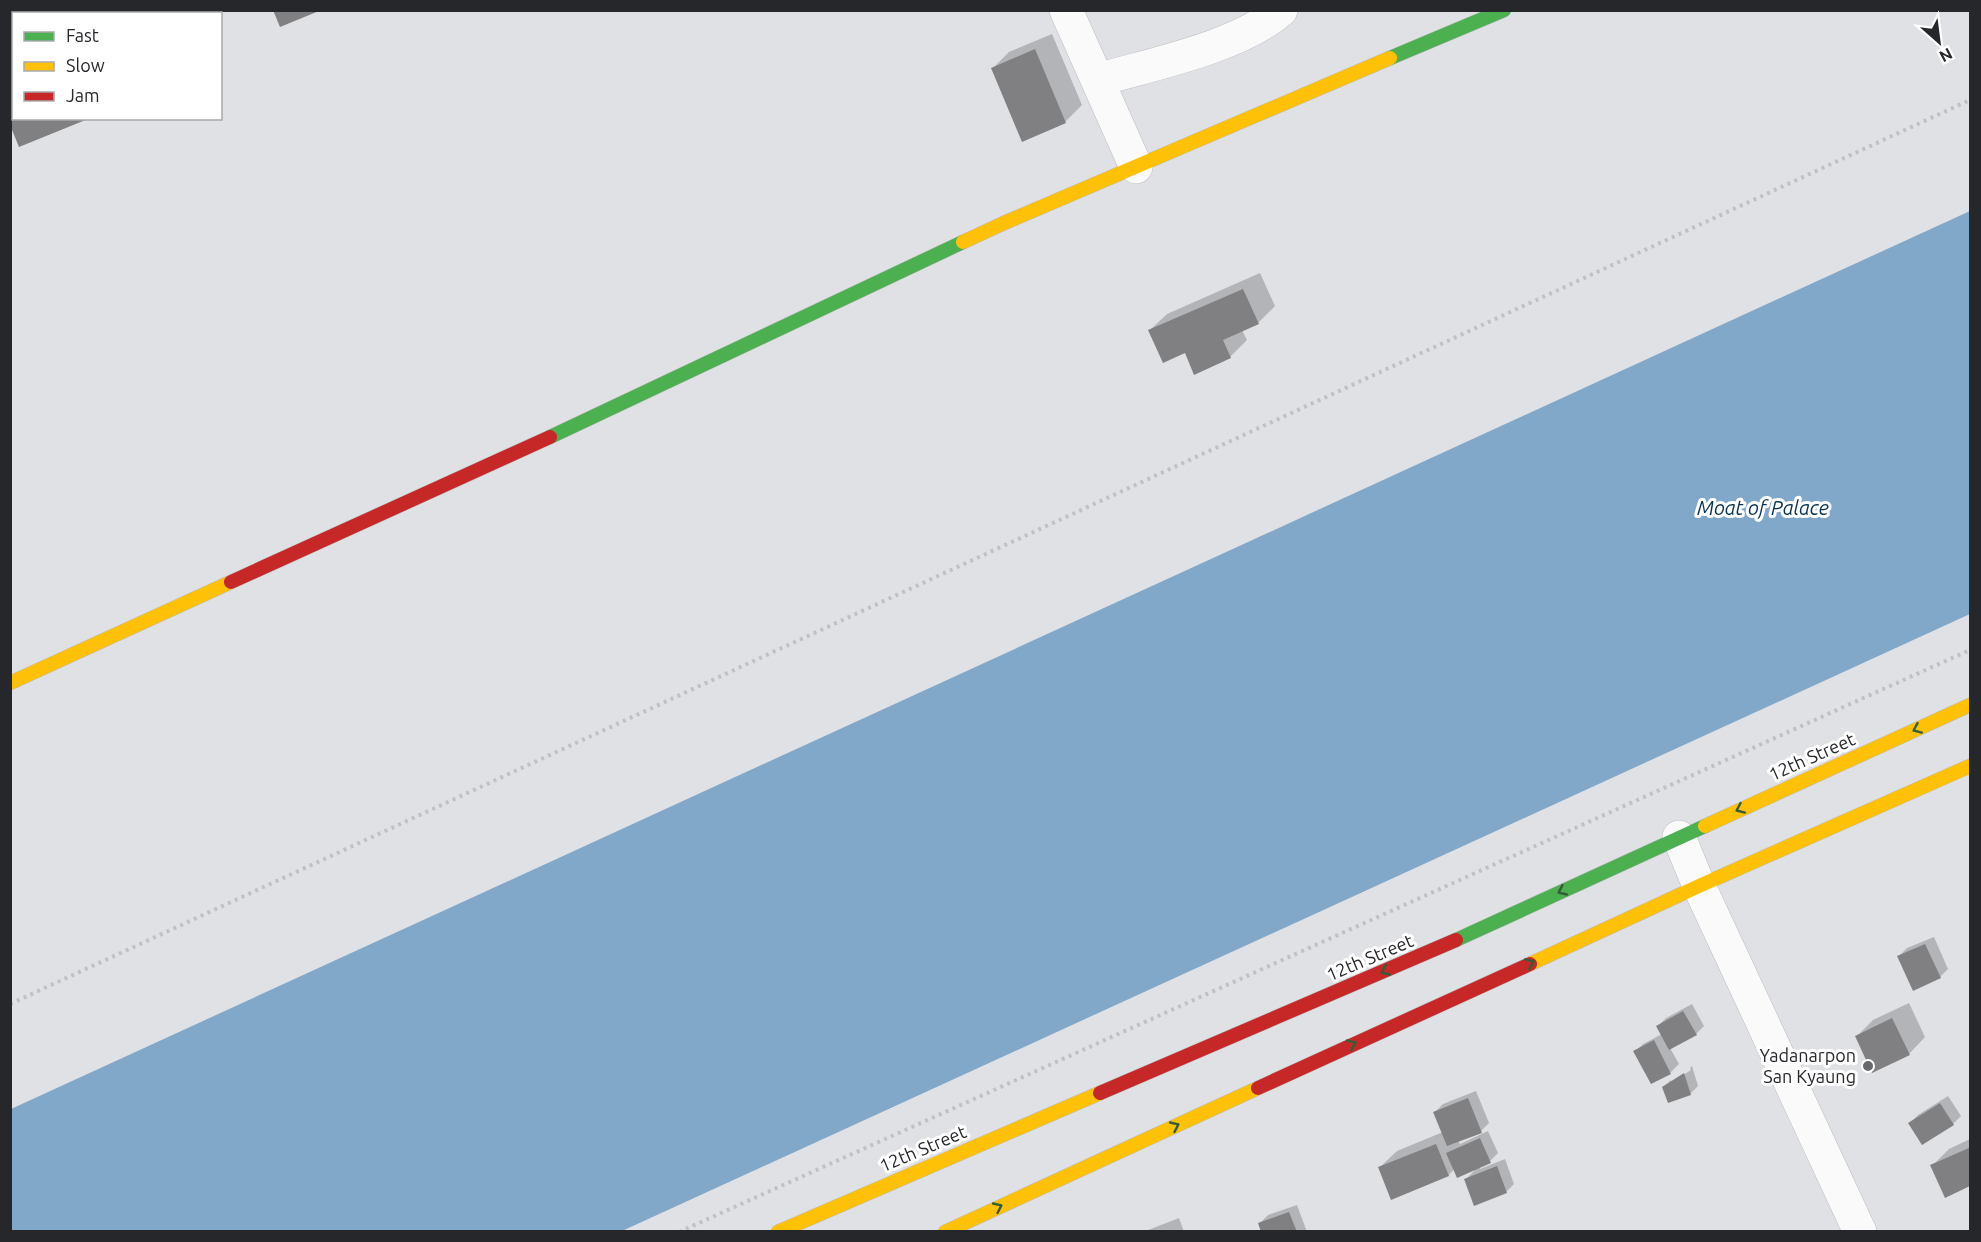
<svg xmlns="http://www.w3.org/2000/svg" width="1981" height="1242" viewBox="0 0 1981 1242" font-family="Ubuntu,sans-serif">
<style>
.water{fill:#82a8c9}
.shadow{fill:#0003}
.building{fill:#808082}
.lines{fill:none;stroke-linecap:round;stroke-linejoin:round}
.street-casing{stroke:#bcbdc0;stroke-width:34}
.fast-casing{stroke:#bcbdc0;stroke-width:15}
.slow-casing{stroke:#bcbdc0;stroke-width:15}
.jam-casing{stroke:#bcbdc0;stroke-width:15}
.path{stroke:#c1c1c3;stroke-width:4;stroke-dasharray:3 4.5;stroke-linecap:butt}
.street{stroke:#fafafb;stroke-width:33}
.fast{stroke:#4caf50;stroke-width:14}
.slow{stroke:#ffc107;stroke-width:14}
.jam{stroke:#c62828;stroke-width:14}
.oneway{stroke:#355d39}
.poi-dot{fill:#67686b;stroke:#fff;stroke-width:2}
.labels{text-anchor:middle;stroke-width:6;stroke-linejoin:round;paint-order:stroke}
.street-label{font-size:18px;fill:#26272a;stroke:#fff}
.poi-label{font-size:18px;fill:#26272a;stroke:#fff;text-anchor:end}
.water-label{font-size:20px;font-style:italic;fill:#083452;stroke:#fff}
</style>
<rect width="100%" height="100%" fill="#e0e1e5"/>
<polygon class="water" points="1970,211 1970,614 622,1231 11,1231 11,1109"/>
<g class="shadow">
<polygon points="10,10 191,10 193,14 14,14 14,118 84,118 20,145 10,121"/>
<polygon points="1052,34 1082,105 1065,122 992,69 1009,52"/>
<polygon points="1260,273 1275,306 1258,323 1242,330 1247,340 1230,357 1150,330 1167,314"/>
<polygon points="1934,937 1948,969 1940,977 1899,956 1907,948"/>
<polygon points="1909,1003 1925,1037 1909,1054 1857,1036 1873,1020"/>
<polygon points="1692,1004 1704,1026 1696,1034 1670,1048 1679,1064 1671,1072 1651,1082 1635,1052 1643,1044 1662,1034 1658,1026 1666,1018"/>
<polygon points="1692,1066 1698,1086 1690,1094 1664,1087 1671,1080 1671,1083 1691,1070 1690,1068"/>
<polygon points="1476,1091 1489,1123 1481,1131 1458,1140 1460,1144 1488,1131 1498,1153 1490,1161 1479,1166 1480,1169 1505,1159 1514,1184 1506,1192 1466,1179 1478,1167 1454,1169 1449,1175 1392,1198 1380,1167 1397,1151 1443,1132 1435,1112 1443,1104"/>
<polygon points="1948,1096 1961,1116 1953,1124 1910,1123 1918,1115"/>
<polygon points="1970,1139 1970,1185 1946,1196 1932,1166 1949,1149"/>
<polygon points="1297,1205 1307,1232 1263,1232 1260,1223 1268,1215"/>
<polygon points="1179,1218 1184,1232 1143,1232"/>
</g>
<g class="building">
<polygon points="10,10 146,10 148,14 14,14 14,118 88,119 19,147 10,125"/>
<polygon points="273,10 319,10 319,11 280,27"/>
<polygon points="1035,49 1066,123 1022,142 991,68"/>
<polygon points="1243,289 1259,324 1223,340 1231,358 1194,375 1185,353 1163,363 1148,330"/>
<polygon points="1925,944 1941,978 1913,991 1897,956"/>
<polygon points="1683,1011 1697,1035 1669,1050 1656,1026"/>
<polygon points="1892,1018 1910,1055 1872,1073 1855,1036"/>
<polygon points="1654,1040 1671,1074 1651,1084 1633,1051"/>
<polygon points="1684,1073 1691,1095 1668,1103 1662,1087"/>
<polygon points="1468,1098 1482,1133 1447,1146 1433,1112"/>
<polygon points="1940,1103 1954,1125 1922,1145 1908,1123"/>
<polygon points="1480,1138 1491,1163 1457,1178 1446,1153"/>
<polygon points="1436,1144 1449,1176 1391,1200 1378,1167"/>
<polygon points="1969,1148 1970,1152 1970,1186 1945,1198 1930,1165"/>
<polygon points="1497,1166 1507,1193 1474,1206 1464,1179"/>
<polygon points="1289,1212 1297,1232 1261,1232 1258,1223"/>
</g>
<g class="lines">
<defs>
<g id="street">
<polyline points="1066,10 1136,167"/>
<path d="M1098 80C1152 64 1239 47 1281 10"/>
<polyline points="1679,837 1699,886 1860,1232"/>
</g>
<g id="fast">
<polyline points="1390,58 1504,10"/>
<polyline points="550,437 963,242"/>
<polyline points="1456,940 1705,826"/>
</g>
<g id="slow">
<polyline points="963,242 1004,223 1390,58"/>
<polyline points="10,683 231,582"/>
<polyline points="1705,826 1970,705"/>
<polyline points="1530,964 1699,886 1970,766"/>
<polyline points="778,1232 1100,1093"/>
<polyline points="945,1232 1258,1088"/>
</g>
<g id="jam">
<polyline points="231,582 550,437"/>
<polyline points="1258,1088 1530,964"/>
<polyline points="1100,1093 1456,940"/>
</g>
</defs>
<use href="#street" class="street-casing"/>
<use href="#fast" class="fast-casing"/>
<use href="#slow" class="slow-casing"/>
<use href="#jam" class="jam-casing"/>
<g class="path">
<polyline points="10,1004 1970,100"/>
<polyline points="679,1232 1970,650"/>
</g>
<use href="#street" class="street"/>
<use href="#fast" class="fast"/>
<use href="#slow" class="slow"/>
<use href="#jam" class="jam"/>
</g>
<defs><path id="oneway-chevron" d="M-2-3.5L2.5 0L-2 3.5" fill="none" stroke-width="1.6" stroke-linecap="round" stroke-linejoin="round" transform="scale(1.5)"/></defs>
<g class="oneway">
<use href="#oneway-chevron" transform="translate(1917 729) rotate(156)"/>
<use href="#oneway-chevron" transform="translate(1740 809) rotate(156)"/>
<use href="#oneway-chevron" transform="translate(1562 891) rotate(155)"/>
<use href="#oneway-chevron" transform="translate(1530 963) rotate(-24)"/>
<use href="#oneway-chevron" transform="translate(1385 971) rotate(157)"/>
<use href="#oneway-chevron" transform="translate(1352 1044) rotate(-25)"/>
<use href="#oneway-chevron" transform="translate(1175 1126) rotate(-25)"/>
<use href="#oneway-chevron" transform="translate(998 1207) rotate(-25)"/>
</g>
<circle class="poi-dot" cx="1868" cy="1066" r="6"/>
<g class="labels">
<g class="street-label">
<text transform="translate(1812 757) rotate(-24)" y="6">12th Street</text>
<text transform="translate(1370 958) rotate(-23)" y="6">12th Street</text>
<text transform="translate(923 1149) rotate(-23)" y="6">12th Street</text>
</g>
<g class="poi-label">
<text x="1856" y="1062">Yadanarpon<tspan x="1856" dy="21">San Kyaung</tspan></text>
</g>
<g class="water-label">
<text x="1763" y="515">Moat of Palace</text>
</g>
</g>
<rect width="1981" height="1242" fill="none" stroke="#26272a" stroke-width="24"/>
<rect x="12" y="12" width="210" height="108" fill="#ffffff" stroke="#a8a9aa" stroke-width="1.5"/>
<rect x="24" y="32" width="30" height="9" fill="#4caf50" stroke="#a8a9aa" stroke-width="1.5"/>
<text x="66" y="42" font-size="18" fill="#26272a">Fast</text>
<rect x="24" y="62" width="30" height="9" fill="#ffc107" stroke="#a8a9aa" stroke-width="1.5"/>
<text x="66" y="72" font-size="18" fill="#26272a">Slow</text>
<rect x="24" y="92" width="30" height="9" fill="#c62828" stroke="#a8a9aa" stroke-width="1.5"/>
<text x="66" y="102" font-size="18" fill="#26272a">Jam</text>
<g transform="translate(1939 42) rotate(152)" stroke="#ffffff" stroke-width="4.5" paint-order="stroke">
<path d="M0-4.5L10 22L0 15L-10 22Z" fill="#26272a"/>
<text y="-9" font-size="16" font-weight="bold" text-anchor="middle" fill="#26272a">N</text>
</g>
</svg>
